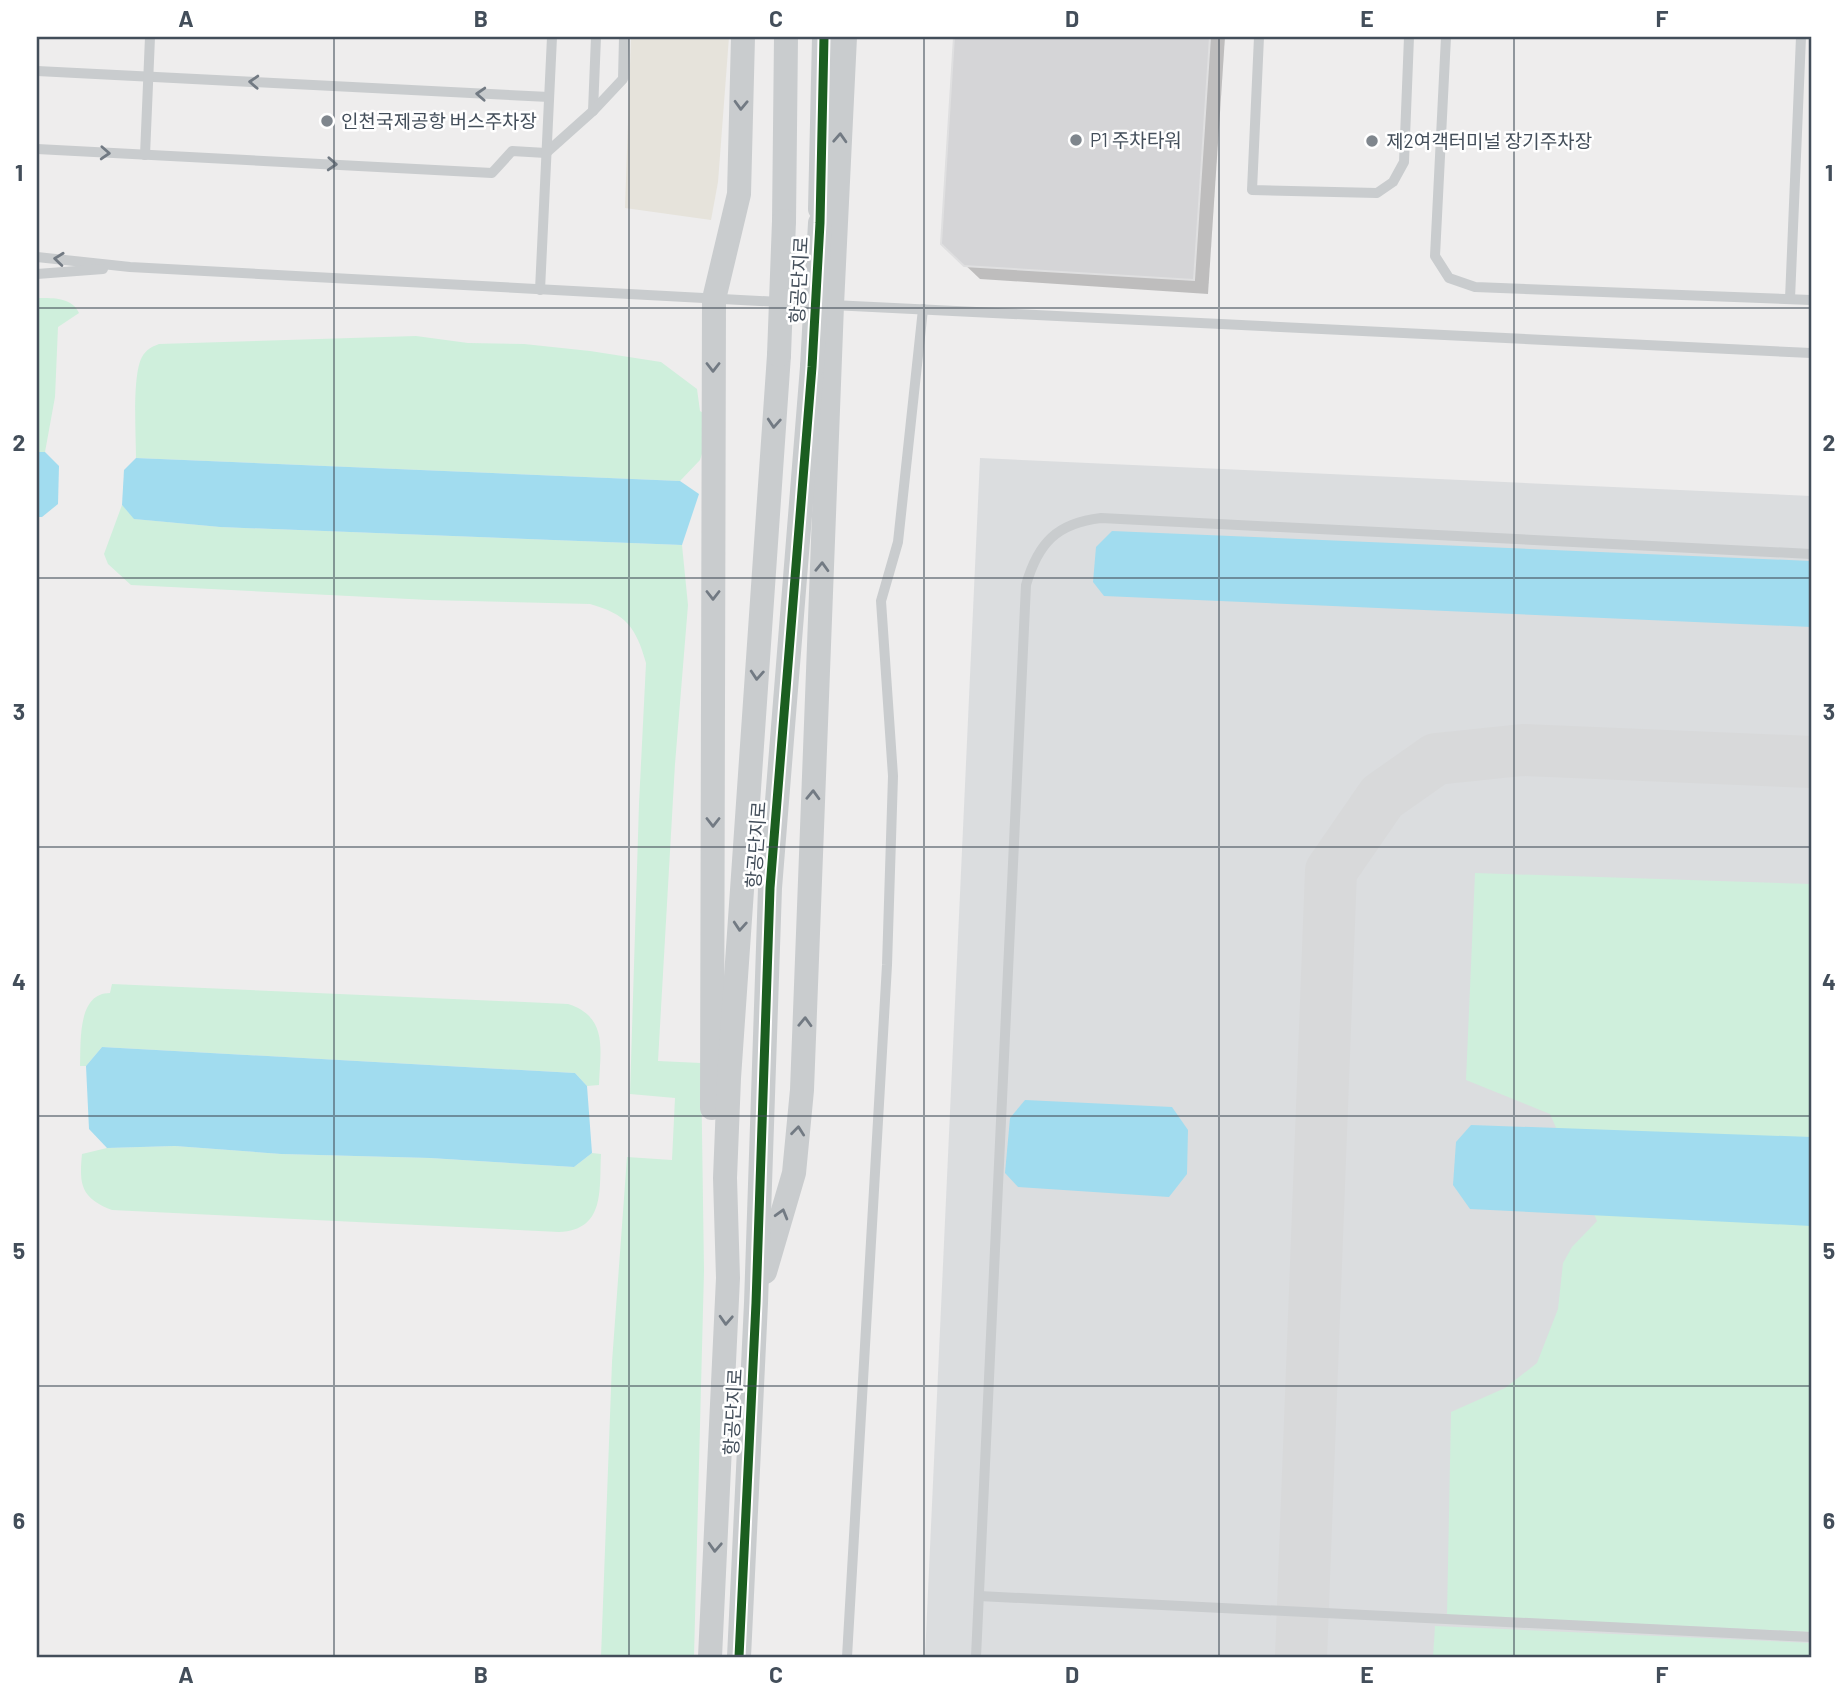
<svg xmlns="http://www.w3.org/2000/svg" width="1848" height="1694" viewBox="0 0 1848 1694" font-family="Barlow,'Noto Sans KR',sans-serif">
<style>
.airport{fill:#dbdddf}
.green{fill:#cfefdc}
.sand{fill:#e6e3db}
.water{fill:#a1dcef}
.shadow{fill:#0003}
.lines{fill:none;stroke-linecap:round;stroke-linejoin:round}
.taxiway{stroke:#d8d9da;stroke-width:52}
.building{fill:#d5d5d7;stroke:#dfdfe0;stroke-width:2}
.service{stroke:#c9ccce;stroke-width:10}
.tertiary{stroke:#c9ccce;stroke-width:24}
.tertiary-bridge{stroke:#c9ccce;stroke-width:24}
.cycleway-casing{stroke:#fff;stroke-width:13}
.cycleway{stroke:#1b5e20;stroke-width:9}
.oneway{stroke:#727a83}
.grid{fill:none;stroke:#434e5a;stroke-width:2;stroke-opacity:0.55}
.poi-dot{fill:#7f868d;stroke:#fff;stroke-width:2.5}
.labels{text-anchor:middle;stroke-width:5;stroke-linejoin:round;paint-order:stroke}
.poi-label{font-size:19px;fill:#434e5a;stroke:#fff;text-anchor:start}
.street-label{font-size:19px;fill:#434e5a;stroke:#fff}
.neatline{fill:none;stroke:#434e5a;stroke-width:2.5}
.grid-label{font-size:23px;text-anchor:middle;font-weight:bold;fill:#434e5a}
</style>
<rect width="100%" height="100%" fill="#eeeded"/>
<polygon class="airport" points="980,458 1811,496 1811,1657 925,1657"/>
<g class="green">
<path d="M37 298C52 298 72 297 79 313L58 327 55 397 45 452H37Z"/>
<path d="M416 336 468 343 524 344 590 351 661 362 697 389 700 411 705 414 703 451 700 460 680 481 136 458C136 435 132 375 142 357 146 350 151 347 159 344Z"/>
<path d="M122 505 135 519 220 527 682 545 688 605 675 764 658 1061 701 1063 704 1271 694 1657H601L612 1362 627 1157 672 1160 675 1098 630 1094 639 804 646 663C636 627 626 614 590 604L429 600 131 585 108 564 104 554Z"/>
<polygon points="1475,873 1811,884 1811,1632 1447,1615 1451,1412 1505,1388 1537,1363 1558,1309 1563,1263 1572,1247 1597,1221 1550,1114 1466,1080"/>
<path d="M112 984 568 1004C609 1017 600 1051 599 1085L587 1086 575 1073 102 1047 86 1066H80C81 1042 77 993 110 993Z"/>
<path d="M175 1146 281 1154 430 1158 574 1167 592 1153 601 1154C599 1189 606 1230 559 1232L112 1210C81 1198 79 1185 82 1154L107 1148Z"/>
<polygon points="1435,1626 1811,1643 1811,1657 1433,1657"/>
</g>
<polygon class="sand" points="631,37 729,37 718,182 711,220 625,208"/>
<g class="water">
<polygon points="37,452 45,452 59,466 58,504 42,517 37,517"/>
<polygon points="136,458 680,481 699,494 682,545 220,527 134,519 122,505 124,470"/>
<polygon points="1112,531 1811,561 1811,627 1104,596 1093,582 1096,547"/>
<polygon points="102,1047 575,1073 587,1086 592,1153 574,1167 430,1158 281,1154 175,1146 107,1148 89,1129 86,1066"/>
<polygon points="1025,1100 1172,1107 1188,1130 1187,1174 1169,1197 1018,1187 1005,1173 1010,1118"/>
<polygon points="1471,1125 1811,1137 1811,1226 1470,1209 1453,1185 1456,1142"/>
</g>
<polygon class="shadow" points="956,37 1225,37 1208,294 980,279 942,243"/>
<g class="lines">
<polyline class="taxiway" points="1301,1657 1331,871 1382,797 1436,759 1522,750 1811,762"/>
</g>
<polygon class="building" points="954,37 1210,37 1194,280 964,266 941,244"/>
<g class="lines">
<g class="service">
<polyline points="1259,37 1252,190 1377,193 1393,182 1404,162 1409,37"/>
<polyline points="1446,37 1435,256 1449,278 1475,287 1811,300"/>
<polyline points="37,71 549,97"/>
<polyline points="593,111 596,37"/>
<polyline points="37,149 492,173 512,151 546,153 593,111 623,79 624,37"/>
<polyline points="145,155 150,37"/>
<polyline points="37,257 130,267 816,304"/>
<polyline points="37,274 103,269"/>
<polyline points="540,290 552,37"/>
<polyline points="1790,299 1801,37"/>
<polyline points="832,305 1811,353"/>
<polyline points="979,1596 1811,1637"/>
<polyline points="847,1657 887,965 893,776 881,601 898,542 923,309"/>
<path d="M976 1657 1026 585C1038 543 1057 523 1101 518L1811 554"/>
</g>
<g class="tertiary">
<polyline points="820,209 824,37"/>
<polyline points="784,221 786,37"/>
<polyline points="712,1108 714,299 739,194 743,37"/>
<polyline points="765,1272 794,1173 802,1090 832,305 845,37"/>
<polyline points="710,1657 728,1278 725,1178 729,1078 779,355"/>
<polyline points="739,1657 756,1303 770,888 812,367"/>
</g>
<g class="tertiary-bridge">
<polyline points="779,355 784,221"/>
<polyline points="812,367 820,223"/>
</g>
<defs>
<polyline id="cycleway" points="739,1657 756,1303 770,888 812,367 820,223 824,37"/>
</defs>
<use href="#cycleway" class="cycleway-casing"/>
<use href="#cycleway" class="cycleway"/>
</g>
<defs><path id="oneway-chevron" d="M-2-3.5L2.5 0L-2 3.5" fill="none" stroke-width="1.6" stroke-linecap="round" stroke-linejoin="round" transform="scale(1.75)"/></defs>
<g class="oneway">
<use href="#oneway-chevron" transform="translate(254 82) rotate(-177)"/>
<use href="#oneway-chevron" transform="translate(481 94) rotate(-177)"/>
<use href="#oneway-chevron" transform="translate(741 105) rotate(92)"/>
<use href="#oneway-chevron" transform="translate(840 138) rotate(-87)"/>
<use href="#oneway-chevron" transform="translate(105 153) rotate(3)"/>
<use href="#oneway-chevron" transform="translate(332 164) rotate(3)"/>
<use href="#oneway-chevron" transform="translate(59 259) rotate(-174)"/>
<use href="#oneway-chevron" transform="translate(713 367) rotate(90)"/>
<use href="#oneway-chevron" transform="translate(774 423) rotate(94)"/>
<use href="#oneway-chevron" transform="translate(822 567) rotate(-88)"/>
<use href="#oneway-chevron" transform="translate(713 595) rotate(90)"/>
<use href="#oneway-chevron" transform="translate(757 675) rotate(94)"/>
<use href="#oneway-chevron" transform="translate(813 795) rotate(-88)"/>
<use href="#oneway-chevron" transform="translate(713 822) rotate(90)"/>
<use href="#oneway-chevron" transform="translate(740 926) rotate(94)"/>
<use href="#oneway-chevron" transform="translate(805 1022) rotate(-88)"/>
<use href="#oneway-chevron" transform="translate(798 1131) rotate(-84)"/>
<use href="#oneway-chevron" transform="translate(782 1214) rotate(-74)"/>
<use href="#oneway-chevron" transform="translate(726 1320) rotate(93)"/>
<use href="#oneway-chevron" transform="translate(715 1547) rotate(93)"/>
</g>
<path class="grid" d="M334 37V1657M629 37V1657M924 37V1657M1219 37V1657M1514 37V1657M37 308H1811M37 578H1811M37 847H1811M37 1116H1811M37 1386H1811"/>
<g class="poi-dot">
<circle cx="327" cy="121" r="7"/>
<circle cx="1076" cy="140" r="7"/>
<circle cx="1372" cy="141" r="7"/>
</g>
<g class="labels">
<g class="poi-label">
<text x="341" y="128">인천국제공항 버스주차장</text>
<text x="1090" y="147">P1 주차타워</text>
<text x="1386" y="148">제2여객터미널 장기주차장</text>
</g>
<g class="street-label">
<text transform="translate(799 280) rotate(-87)" y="7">항공단지로</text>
<text transform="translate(756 845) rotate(-86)" y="7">항공단지로</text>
<text transform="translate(733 1412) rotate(-87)" y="7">항공단지로</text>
</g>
</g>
<rect width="1848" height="1694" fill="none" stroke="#ffffff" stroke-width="77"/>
<rect x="38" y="38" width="1772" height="1618" class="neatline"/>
<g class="grid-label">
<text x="186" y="27">A</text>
<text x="481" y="27">B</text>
<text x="776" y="27">C</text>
<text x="1072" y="27">D</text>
<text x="1367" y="27">E</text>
<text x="1662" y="27">F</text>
<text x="19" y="181">1</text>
<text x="1829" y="181">1</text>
<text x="19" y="451">2</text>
<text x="1829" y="451">2</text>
<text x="19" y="720">3</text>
<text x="1829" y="720">3</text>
<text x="19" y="990">4</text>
<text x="1829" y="990">4</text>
<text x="19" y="1259">5</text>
<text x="1829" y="1259">5</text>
<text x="19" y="1529">6</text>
<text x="1829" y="1529">6</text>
<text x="186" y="1683">A</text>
<text x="481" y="1683">B</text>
<text x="776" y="1683">C</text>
<text x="1072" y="1683">D</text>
<text x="1367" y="1683">E</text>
<text x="1662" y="1683">F</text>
</g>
</svg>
